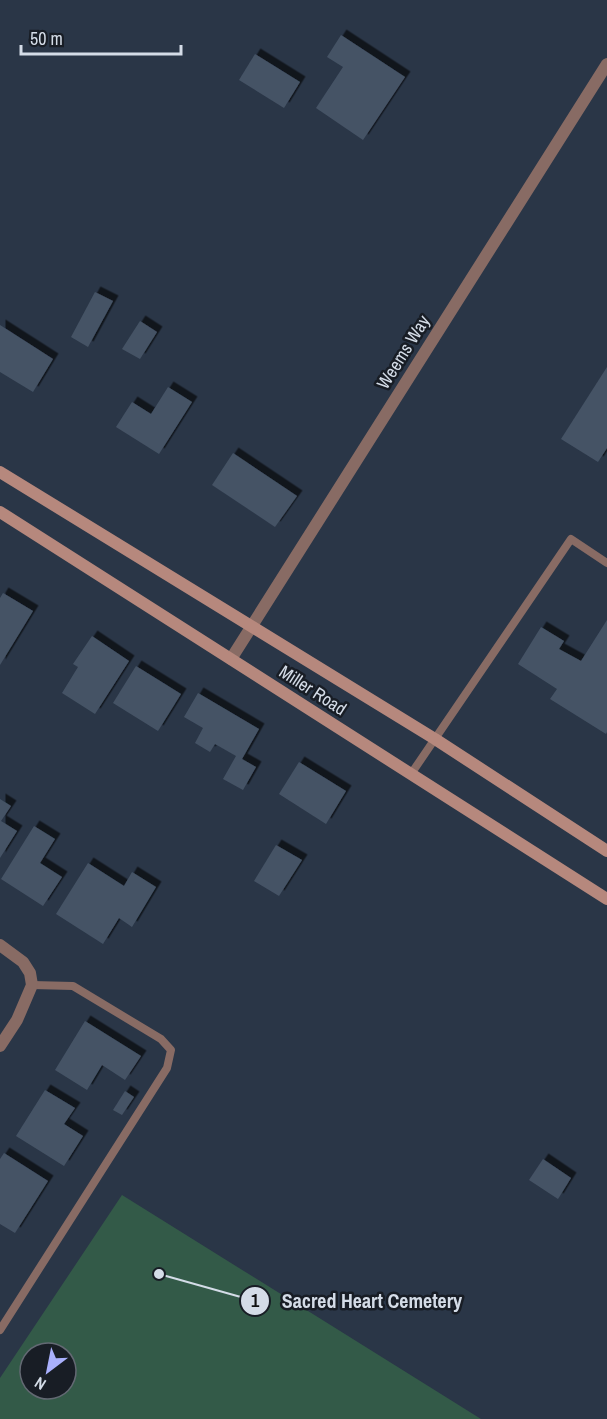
<svg xmlns="http://www.w3.org/2000/svg" width="607" height="1419" font-family="'Archivo Narrow',sans-serif">
  <style>
    .green { fill: #335a48; fill-rule: evenodd }
    .building { fill: #455365; filter: url(#shadow) }
    .lines { fill: none; stroke-linecap: round; stroke-linejoin: round }
    .lane { stroke: #886b64; stroke-width: 8 }
    .street { stroke: #886b64; stroke-width: 12 }
    .secondary { stroke: #b6887d; stroke-width: 12 }
    .labels { text-anchor: middle; dominant-baseline: central; stroke-width: 5; stroke-linejoin: round; paint-order: stroke }
    .street-label { font-size: 18px; fill: #d4dce7; stroke: #181d25 }
    .leader { fill: none; stroke: #d4dce7; stroke-width: 2 }
    .callout-dot { fill: #d4dce7; stroke: #181d25; stroke-width: 2 }
    .mark-label { font-size: 18px; text-anchor: middle; font-weight: bold; fill: #111 }
    .callout-label { font-size: 20px; text-anchor: middle; font-weight: bold; fill: #d4dce7; stroke: #181d25; stroke-width: 5; stroke-linejoin: round; paint-order: stroke }
  </style>
  <defs>
    <filter id="shadow"><feDropShadow dx="5.5" dy="-5.5" stdDeviation="0" flood-color="#0009"/></filter>
  </defs>
  <rect width="100%" height="100%" fill="#2a3647"/>
  <path class="green" d="M122,1195L481,1419H0V1378ZM30,1353H66V1389H30Z"/>
  <g class="building">
    <path d="M341,35L405,77L363,140L316,108L343,67L327,57Z"/>
    <path d="M255,54L300,82L284,108L239,80Z"/>
    <path d="M95,292L113,301L88,347L71,337Z"/>
    <path d="M140,321L157,332L140,359L122,349Z"/>
    <path d="M0,325L53,359L33,392L0,372Z"/>
    <path d="M607,367V448L598,462L561,439Z"/>
    <path d="M168,387L192,402L159,454L116,427L132,402L151,414Z"/>
    <path d="M233,453L297,496L275,527L212,485Z"/>
    <path d="M3,593L33,611L0,665V598Z"/>
    <path d="M607,620V732L606,734L550,699L557,689L518,664L541,627L564,641L559,649L581,661Z"/>
    <path d="M92,636L129,661L95,714L62,693L78,667L73,664Z"/>
    <path d="M136,666L181,694L158,731L113,703Z"/>
    <path d="M198,693L259,729L242,759L256,767L243,790L223,779L236,756L215,744L210,752L195,743L203,728L184,717Z"/>
    <path d="M299,762L346,791L326,824L279,794Z"/>
    <path d="M0,799L11,806L1,821L17,831L0,858Z"/>
    <path d="M34,826L55,839L40,863L62,877L43,906L1,879Z"/>
    <path d="M276,845L302,860L279,896L254,881Z"/>
    <path d="M88,863L124,886L132,872L156,887L132,927L119,918L103,944L56,914Z"/>
    <path d="M85,1021L141,1056L125,1080L102,1065L87,1090L55,1070Z"/>
    <path d="M45,1090L75,1108L64,1124L83,1136L64,1166L16,1136Z"/>
    <path d="M125,1091L134,1097L122,1115L113,1110Z"/>
    <path d="M4,1153L48,1181L15,1233L0,1224V1159Z"/>
    <path d="M543,1159L571,1178L558,1199L529,1180Z"/>
  </g>
  <g class="lines">
    <g class="lane">
      <path d="M411,774L571,539L607,563"/>
      <path d="M0,1330L167,1068L171,1050L161,1039L73,986L32,985"/>
    </g>
    <g class="street">
      <path d="M231,659L607,64"/>
      <path d="M0,945L23,962L30,973L32,985L17,1020L0,1046"/>
    </g>
    <g class="secondary">
      <path d="M0,472L435,739L607,851"/>
      <path d="M0,512L607,899"/>
    </g>
  </g>
  <g class="labels">
    <g class="street-label">
      <text transform="translate(403 352) rotate(-58)">Weems Way</text>
      <text transform="translate(313 690) rotate(33)">Miller Road</text>
    </g>
  </g>
  <path class="leader" d="M159 1274L255 1301"/>
  <g class="callout-dot">
    <circle cx="159" cy="1274" r="6"/>
    <circle cx="255" cy="1301" r="15"/>
  </g>
  <g class="mark-label">
    <text x="255" y="1307">1</text>
  </g>
  <g class="callout-label">
    <text x="372" y="1308">Sacred Heart Cemetery</text>
  </g>
  <g transform="translate(48 1371) rotate(212)"><circle r="28" fill="#181d25" stroke="#636973" stroke-width="1.5"/>
  <path d="M0-4.5L10 22L0 15L-10 22Z" fill="#a9b0fc"/>
  <text y="-9" font-size="16" font-weight="bold" text-anchor="middle" fill="#d4dce7">N</text>
  </g>
  <path d="M21 45v9h160v-9" fill="none" stroke="#d4dce7" stroke-width="3"/>
  <text x="30" y="45" font-size="18" fill="#d4dce7" stroke="#181d25" stroke-width="4.5" paint-order="stroke">50 m</text>
</svg>
